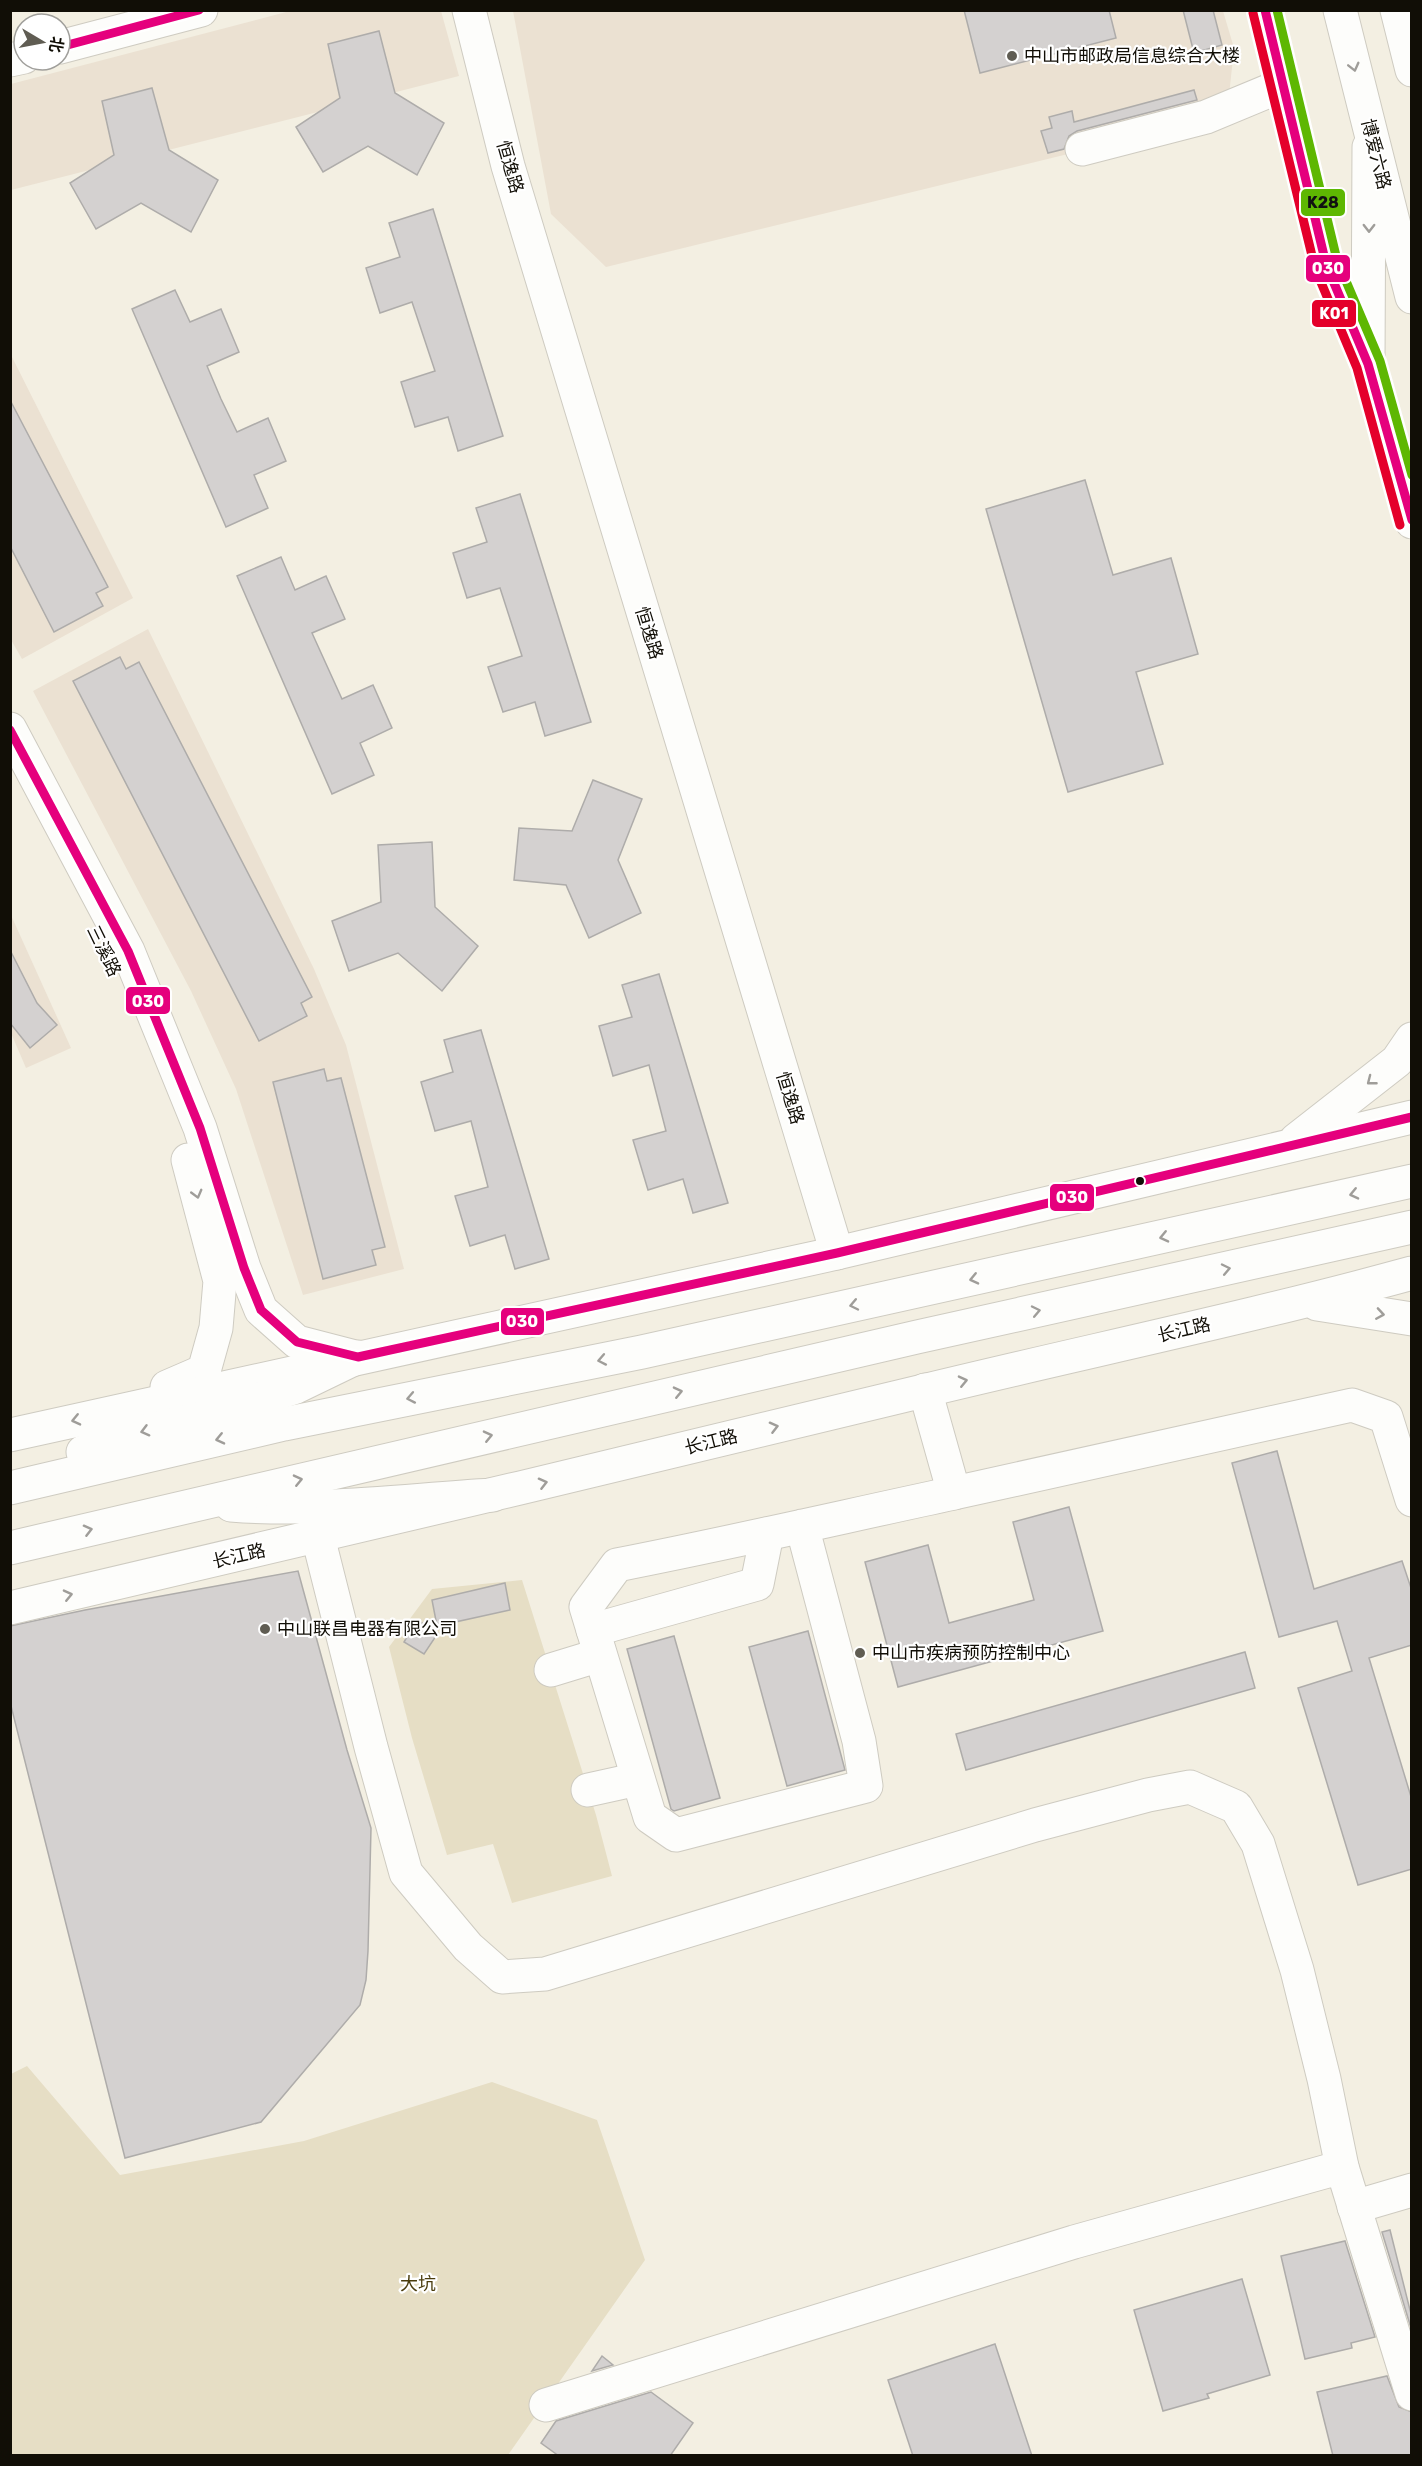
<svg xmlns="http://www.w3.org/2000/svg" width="1422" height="2466" font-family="Rubik,'Noto Sans SC',sans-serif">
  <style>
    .commercial { fill: #ebe1d2 }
    .green { fill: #e6dec5 }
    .building { fill: #d4d1d0; stroke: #aeacaa; stroke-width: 1.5 }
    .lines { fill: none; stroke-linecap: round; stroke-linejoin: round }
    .minor-casing { stroke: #cecbc1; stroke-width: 35 }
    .major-casing { stroke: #cecbc1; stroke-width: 35 }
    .highway-casing { stroke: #cecbc1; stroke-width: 35 }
    .minor { stroke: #fdfdfb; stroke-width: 33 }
    .major { stroke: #fdfdfb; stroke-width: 33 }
    .highway { stroke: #fdfdfb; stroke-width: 33 }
    .bus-1-casing { stroke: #fff; stroke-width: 14 }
    .bus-2-casing { stroke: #fff; stroke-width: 14 }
    .bus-3-casing { stroke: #fff; stroke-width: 14 }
    .bus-1 { stroke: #e5007d; stroke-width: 9 }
    .bus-2 { stroke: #e4002b; stroke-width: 9 }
    .bus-3 { stroke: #5eb702; stroke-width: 9 }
    .oneway { stroke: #9f9d99 }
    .poi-dot { fill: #605d53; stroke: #fff; stroke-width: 2 }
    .bus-dot { fill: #110e06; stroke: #fff; stroke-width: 2 }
    .labels { text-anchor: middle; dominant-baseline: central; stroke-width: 4.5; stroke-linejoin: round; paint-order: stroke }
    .poi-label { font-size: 18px; fill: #110e06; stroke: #fff; text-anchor: start }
    .street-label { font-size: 18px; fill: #110e06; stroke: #fff }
    .park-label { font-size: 18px; fill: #4a3c0d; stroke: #fff }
    .line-badge { stroke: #fff; stroke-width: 2 }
    .badge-label { font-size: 16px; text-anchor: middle; font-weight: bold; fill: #fff }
    .pale-badge-label { font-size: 16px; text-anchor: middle; font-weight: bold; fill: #111 }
  </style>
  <rect width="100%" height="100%" fill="#f3efe2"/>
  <g class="commercial">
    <path d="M290,11H441L459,76L11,190V84Z"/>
    <path d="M513,11H1223L1234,48L1227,115L606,267L551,214Z"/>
    <path d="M10,353L133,598L22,659L10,638Z"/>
    <path d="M148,629L314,969L346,1045L404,1269L303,1295L236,1089L191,991L33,691Z"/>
    <path d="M10,913L71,1048L26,1068L11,1033Z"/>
  </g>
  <g class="green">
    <path d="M522,1580L596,1815L612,1876L512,1903L493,1844L447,1855L412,1738L389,1647L432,1589Z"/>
    <path d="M27,2066L120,2175L304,2141L492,2082L597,2120L645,2260L508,2455L11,2456V2074Z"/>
  </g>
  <g class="building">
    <path d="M964,10H1109L1116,38L980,73Z"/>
    <path d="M1183,10H1213L1222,45L1194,53Z"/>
    <path d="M379,31L395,93L444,123L417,175L368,146L323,172L296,127L340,98L328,44Z"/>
    <path d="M152,88L169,150L218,180L191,232L141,203L96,229L70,183L114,155L102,101Z"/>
    <path d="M1194,90L1197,100L1077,131L1069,136L1064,149L1048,153L1041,131L1052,128L1049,117L1072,111L1074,122Z"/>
    <path d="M433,209L503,436L458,451L448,417L415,427L401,382L435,371L412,302L380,313L366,268L400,257L389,223Z"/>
    <path d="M175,290L190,322L221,309L239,352L207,366L221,399L237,432L268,418L286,461L254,475L268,508L226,527L132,309Z"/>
    <path d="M10,400L108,587L96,593L103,606L54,632L10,546Z"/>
    <path d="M1085,480L1113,575L1171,558L1198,654L1136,672L1163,764L1068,792L986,509Z"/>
    <path d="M520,494L591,722L545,736L535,702L503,712L488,667L522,656L500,588L467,598L453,553L487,542L476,508Z"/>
    <path d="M281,557L295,590L326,576L345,619L312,633L342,699L373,685L392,728L360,743L374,775L332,794L237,576Z"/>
    <path d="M120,657L126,669L139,662L312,997L301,1003L307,1016L259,1041L73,681Z"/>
    <path d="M593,780L642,799L618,860L641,913L589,938L566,885L514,880L519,828L572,831Z"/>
    <path d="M432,842L435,907L478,946L442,991L398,953L349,971L332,921L381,902L378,845Z"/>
    <path d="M10,950L37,1003L57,1025L30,1048L10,1023Z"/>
    <path d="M659,974L728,1203L693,1213L683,1179L648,1190L633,1140L666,1131L649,1065L613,1076L599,1026L632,1017L622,985Z"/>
    <path d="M481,1030L549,1259L515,1269L505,1235L470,1246L455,1196L488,1187L471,1121L435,1131L421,1082L453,1072L444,1040Z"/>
    <path d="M324,1069L327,1081L341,1078L385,1247L372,1250L376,1265L323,1279L273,1082Z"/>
    <path d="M1277,1451L1314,1589L1402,1561L1412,1591V1645L1369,1658L1412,1800V1869L1358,1885L1298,1688L1352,1671L1337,1621L1279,1637L1232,1463Z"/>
    <path d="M1069,1507L1103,1631L898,1687L865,1562L928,1545L949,1623L1034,1600L1013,1522Z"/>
    <path d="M298,1571L347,1750L371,1828L368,1951L366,1980L360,2005L261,2122L125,2158L10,1702V1626L85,1610Z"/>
    <path d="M505,1583L510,1610L437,1626L432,1600Z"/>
    <path d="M417,1620L438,1633L424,1654L404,1642Z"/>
    <path d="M808,1631L845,1770L787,1786L749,1647Z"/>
    <path d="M674,1636L720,1798L674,1811L671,1809L627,1649Z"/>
    <path d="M1245,1652L1255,1688L966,1770L956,1734Z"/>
    <path d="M1390,2230L1412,2318L1411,2328L1382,2232Z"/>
    <path d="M1345,2241L1375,2337L1351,2343L1352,2348L1305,2359L1281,2256Z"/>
    <path d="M1242,2279L1270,2375L1207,2394L1209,2398L1163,2411L1134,2310Z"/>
    <path d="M995,2344L1032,2456H913L888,2380Z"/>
    <path d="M602,2356L613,2365L592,2371Z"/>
    <path d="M1387,2376L1399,2407L1412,2412V2456H1333L1317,2392Z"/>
    <path d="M651,2392L693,2423L670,2456H559L541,2443L556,2421Z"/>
  </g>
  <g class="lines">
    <defs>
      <g id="minor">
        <path d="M469,10L508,166L837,1253"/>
        <path d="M1265,10L1326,264L1368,364"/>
        <path d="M60,47L201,10"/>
        <path d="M10,60L24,57"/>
        <path d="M1082,149L1206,117L1283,85"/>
        <path d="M925,1390L954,1493L1352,1405L1386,1417L1412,1500"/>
        <path d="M802,1526L859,1741L866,1786L676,1835L650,1817L586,1607L617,1565C730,1543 842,1517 954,1493"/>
        <path d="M318,1537L371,1747L406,1873L468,1947L502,1977L545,1974L1035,1825L1148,1795L1190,1787L1236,1807L1258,1844L1297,1970L1324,2079L1342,2167"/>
        <path d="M593,1630L757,1584L767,1534"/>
        <path d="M551,1670L600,1655"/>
        <path d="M588,1790L638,1779"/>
        <path d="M1354,2207L1412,2190"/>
        <path d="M546,2405L1074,2242L1342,2167L1412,2394"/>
      </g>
      <g id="major">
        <path d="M1369,147L1368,364L1412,522"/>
        <path d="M10,729L128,951L200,1128L244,1268L261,1310L297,1342L351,1356"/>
        <path d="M1296,1140L1397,1061L1412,1039"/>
        <path d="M1317,1304L1412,1319"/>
        <path d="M167,1387L204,1371L216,1328L220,1281L188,1160"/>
        <path d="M10,1435L837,1253L1412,1117"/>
        <path d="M10,1608C314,1538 616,1465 919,1392C1083,1352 1248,1318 1412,1273"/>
      </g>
      <g id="highway">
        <path d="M1340,10L1412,297"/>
        <path d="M1397,10L1412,70"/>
        <path d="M83,1452L140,1432L205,1417L296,1387L358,1357"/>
        <path d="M10,1488L284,1424L642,1352L1412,1181"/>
        <path d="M231,1505C319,1512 405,1500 493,1495"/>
        <path d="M10,1548L917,1337L1412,1227"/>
      </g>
    </defs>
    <use href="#minor" class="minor-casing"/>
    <use href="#major" class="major-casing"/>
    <use href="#highway" class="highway-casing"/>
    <use href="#minor" class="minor"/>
    <use href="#major" class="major"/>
    <use href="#highway" class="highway"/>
    <defs>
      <g id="bus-1">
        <path d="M1265,10L1326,264L1368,364L1412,520"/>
        <path d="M60,47L199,10"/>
        <path d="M10,730L128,951L200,1128L244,1268L261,1310L297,1342L358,1357L837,1253L1412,1117"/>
      </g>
      <path id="bus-2" d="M1253,13L1315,268L1357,368L1400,525"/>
      <path id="bus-3" d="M1277,10L1337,260L1380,361L1412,475"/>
    </defs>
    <use href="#bus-1" class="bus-1-casing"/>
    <use href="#bus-2" class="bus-2-casing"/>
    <use href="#bus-3" class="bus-3-casing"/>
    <use href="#bus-1" class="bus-1"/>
    <use href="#bus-2" class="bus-2"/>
    <use href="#bus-3" class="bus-3"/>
  </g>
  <defs><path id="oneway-chevron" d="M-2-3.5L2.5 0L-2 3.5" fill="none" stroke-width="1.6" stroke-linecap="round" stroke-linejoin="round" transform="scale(1.5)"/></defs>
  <g class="oneway">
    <use href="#oneway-chevron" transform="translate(1354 67) rotate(76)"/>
    <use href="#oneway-chevron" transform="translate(1369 228) rotate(90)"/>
    <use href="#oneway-chevron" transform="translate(1371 1081) rotate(142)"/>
    <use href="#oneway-chevron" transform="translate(197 1194) rotate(75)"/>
    <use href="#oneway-chevron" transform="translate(1354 1194) rotate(167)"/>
    <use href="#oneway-chevron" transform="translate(1164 1237) rotate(167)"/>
    <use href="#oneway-chevron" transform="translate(1226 1269) rotate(-12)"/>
    <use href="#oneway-chevron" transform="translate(974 1279) rotate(167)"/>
    <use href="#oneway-chevron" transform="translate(854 1305) rotate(168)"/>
    <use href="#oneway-chevron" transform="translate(1036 1311) rotate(-12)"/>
    <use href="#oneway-chevron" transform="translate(1380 1314) rotate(9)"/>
    <use href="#oneway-chevron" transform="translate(602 1360) rotate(169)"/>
    <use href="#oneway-chevron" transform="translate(963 1381) rotate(-13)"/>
    <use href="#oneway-chevron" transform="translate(678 1392) rotate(-13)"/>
    <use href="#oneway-chevron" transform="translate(411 1398) rotate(169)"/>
    <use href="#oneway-chevron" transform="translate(76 1420) rotate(167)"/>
    <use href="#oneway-chevron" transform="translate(774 1427) rotate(-14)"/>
    <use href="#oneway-chevron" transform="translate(145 1431) rotate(165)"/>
    <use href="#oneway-chevron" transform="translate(488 1436) rotate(-13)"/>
    <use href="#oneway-chevron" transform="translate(220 1439) rotate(167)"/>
    <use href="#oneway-chevron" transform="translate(298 1480) rotate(-13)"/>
    <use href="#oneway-chevron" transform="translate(543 1483) rotate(-14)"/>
    <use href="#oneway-chevron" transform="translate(88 1530) rotate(-14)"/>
    <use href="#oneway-chevron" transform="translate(68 1595) rotate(-13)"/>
  </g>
  <g class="poi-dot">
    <circle cx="1012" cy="56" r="6"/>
    <circle cx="265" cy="1629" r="6"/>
    <circle cx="860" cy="1653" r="6"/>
  </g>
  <circle class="bus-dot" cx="1140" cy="1181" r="5"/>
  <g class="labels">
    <g class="poi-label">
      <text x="1024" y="56">中山市邮政局信息综合大楼</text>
      <text x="277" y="1629">中山联昌电器有限公司</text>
      <text x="872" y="1653">中山市疾病预防控制中心</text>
    </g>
    <g class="street-label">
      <text transform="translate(1376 154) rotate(76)">博爱六路</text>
      <text transform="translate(510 167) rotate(74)">恒逸路</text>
      <text transform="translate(649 633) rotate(73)">恒逸路</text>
      <text transform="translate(104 951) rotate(64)">三溪路</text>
      <text transform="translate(790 1098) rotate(73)">恒逸路</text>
      <text transform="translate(1184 1330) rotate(-13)">长江路</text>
      <text transform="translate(711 1442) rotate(-14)">长江路</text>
      <text transform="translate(239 1556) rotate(-13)">长江路</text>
    </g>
    <g class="park-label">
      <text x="418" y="2284">大坑</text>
    </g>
  </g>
  <g class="line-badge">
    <rect x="1300" y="188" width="46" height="29" rx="6" fill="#5eb702"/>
    <rect x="1305" y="254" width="46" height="29" rx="6" fill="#e5007d"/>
    <rect x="1311" y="299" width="46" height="29" rx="6" fill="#e4002b"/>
    <rect x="125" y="986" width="46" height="29" rx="6" fill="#e5007d"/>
    <rect x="1049" y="1183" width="46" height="29" rx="6" fill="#e5007d"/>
    <rect x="500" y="1307" width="45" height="29" rx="6" fill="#e5007d"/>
  </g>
  <g class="badge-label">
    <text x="1328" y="274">030</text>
    <text x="1334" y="319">K01</text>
    <text x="148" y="1007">030</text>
    <text x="1072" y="1203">030</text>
    <text x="522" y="1327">030</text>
  </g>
  <g class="pale-badge-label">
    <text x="1323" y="208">K28</text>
  </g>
  <rect width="1422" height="2466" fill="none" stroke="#110e06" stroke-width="24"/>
  <g transform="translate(42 42) rotate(100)"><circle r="28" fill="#ffffff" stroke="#a09f9b" stroke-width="1.5"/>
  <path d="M0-4.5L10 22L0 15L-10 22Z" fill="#605d53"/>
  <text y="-9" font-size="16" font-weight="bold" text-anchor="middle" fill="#110e06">北</text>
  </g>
</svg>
